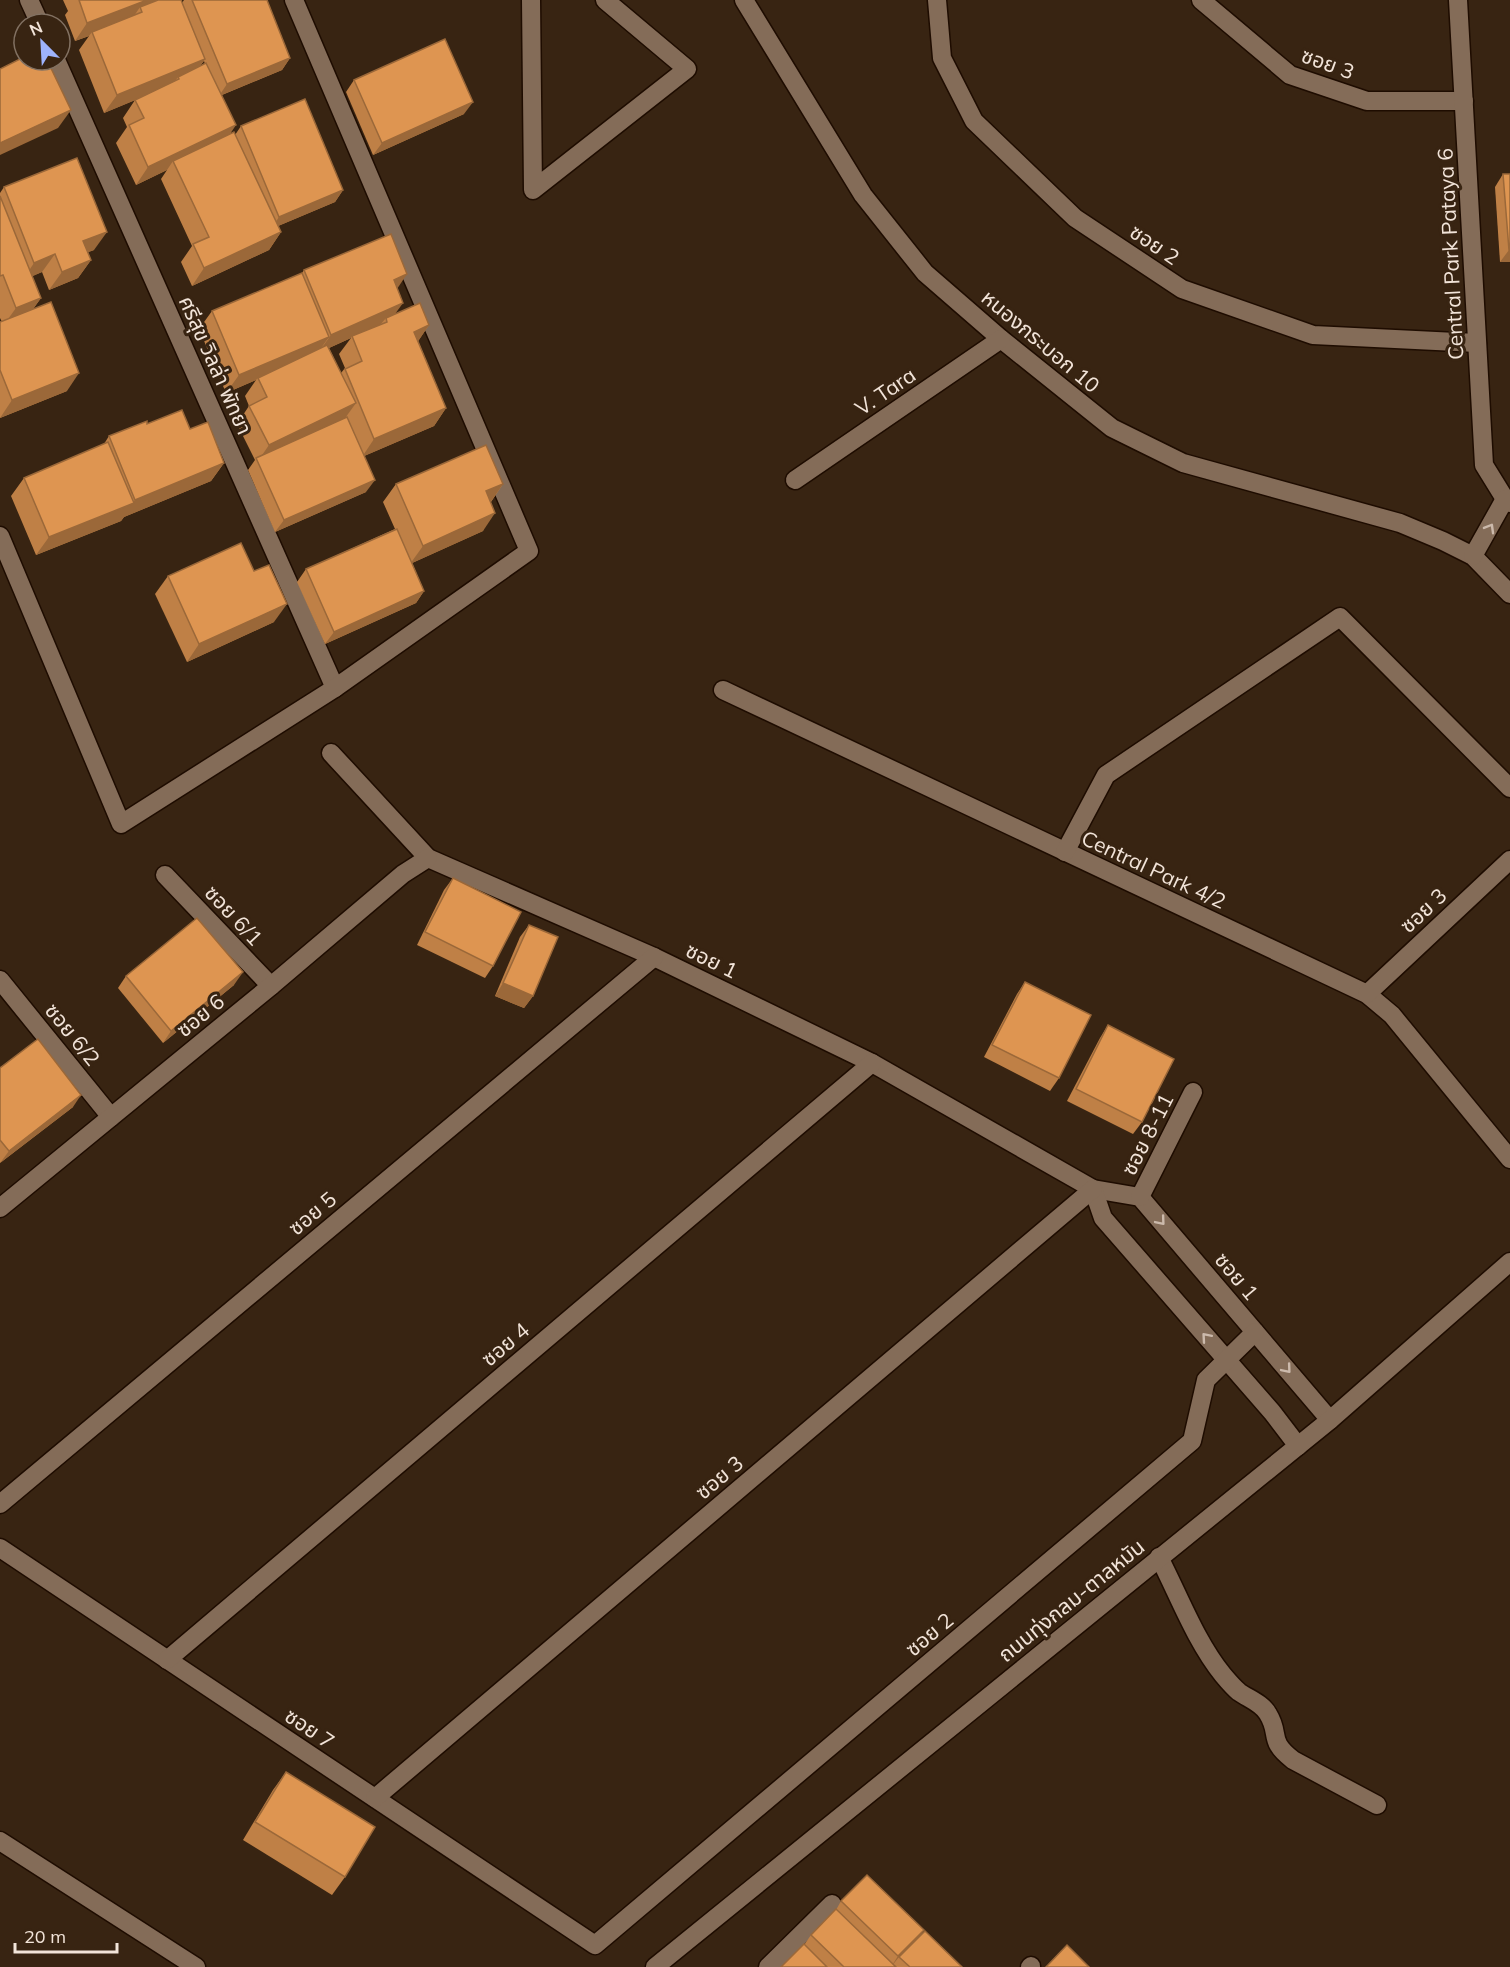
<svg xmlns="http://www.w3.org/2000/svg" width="1510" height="1967" font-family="Mulish,'Noto Sans Thai',sans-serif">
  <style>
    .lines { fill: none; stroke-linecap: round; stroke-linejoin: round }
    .street-casing { stroke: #1e0c00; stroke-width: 21 }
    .secondary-casing { stroke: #1e0c00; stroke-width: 21 }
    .street { stroke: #846c58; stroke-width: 18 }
    .secondary { stroke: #846c58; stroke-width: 18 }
    .wall { fill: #bf8046; fill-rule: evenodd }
    .shaded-wall { fill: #9b6839 }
    .building { fill: #de9551; stroke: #9b6839; stroke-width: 1.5 }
    .oneway { stroke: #ccbaac }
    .labels { text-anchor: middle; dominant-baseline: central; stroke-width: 6; stroke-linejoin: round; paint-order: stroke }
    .street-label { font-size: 21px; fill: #f2e4d9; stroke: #382412 }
  </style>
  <rect width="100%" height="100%" fill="#382412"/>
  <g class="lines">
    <defs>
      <g id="street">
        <path d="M29,0L40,24"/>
        <path d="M531,0L533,190L687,69L605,0"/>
        <path d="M744,0L863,195L925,273L1001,339L1112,428L1183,463L1400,523L1443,541L1473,556L1510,594"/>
        <path d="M937,0L942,58L974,121L1075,218L1182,289L1313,335L1477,343"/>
        <path d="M1201,0L1290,75L1367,101H1464"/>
        <path d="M1458,0L1484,465L1505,499L1510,503"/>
        <path d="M56,60L335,688"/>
        <path d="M795,480L1001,339"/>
        <path d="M0,536L121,824L335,688L529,551L294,0"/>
        <path d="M1473,556L1505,499"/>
        <path d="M723,690L1367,994L1392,1015L1510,1159"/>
        <path d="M331,753L428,858L654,957L872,1063L1093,1189L1140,1197L1330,1420"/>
        <path d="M1065,852L1106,775L1340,617L1510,788"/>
        <path d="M165,875L271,986"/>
        <path d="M0,980L111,1117"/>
        <path d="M1367,994L1510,860"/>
        <path d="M1093,1189L1103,1218L1272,1412L1298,1446"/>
        <path d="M1140,1197L1193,1092"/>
        <path d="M0,1208L271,986L403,874L428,858"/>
        <path d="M0,1504L654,957"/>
        <path d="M0,1548L595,1945L1192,1441L1206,1380L1255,1332"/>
        <path d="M1159,1557C1179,1596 1196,1642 1223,1675C1228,1681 1233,1687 1239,1692C1249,1699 1262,1703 1268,1714C1281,1735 1267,1740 1293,1760L1377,1805"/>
        <path d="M167,1660L872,1063"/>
        <path d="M375,1798L1093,1189"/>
        <path d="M0,1841L196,1967"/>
        <path d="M768,1967L832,1904"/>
        <path d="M1030,1967L1031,1966"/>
      </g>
      <path id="secondary" d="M655,1967L1330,1420L1510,1262"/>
    </defs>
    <use href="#street" class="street-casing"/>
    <use href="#secondary" class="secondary-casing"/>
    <use href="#street" class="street"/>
    <use href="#secondary" class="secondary"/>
  </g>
  <g class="wall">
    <path d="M63,0H181L182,3L184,0H267L290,58L282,70L222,95L231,133L235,135L241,126L343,190L335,202L278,226L281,232L269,250L192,286L181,262L192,246L161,179L167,170L136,185L116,143L127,127L123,118L135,100L104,113L79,50L89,36L75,41L65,15L68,11ZM204,61L205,64L199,67Z"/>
    <path d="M354,80L464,114L373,155L346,92Z"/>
    <path d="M1503,174H1510V262H1500L1495,187Z"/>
    <path d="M4,187L94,250L88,252L91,260L78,278L49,290L42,272L32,276L41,298L33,309L67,391L0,418V322H2L0,318V193Z"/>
    <path d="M304,270L397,288L395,314L429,325L418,341L446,408L434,426L364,456L366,492L275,532L248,470L255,460L237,424L249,406L245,396L256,380L226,393L199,329L212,311L302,273ZM351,338L339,354L345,368L341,373L329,348Z"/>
    <path d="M147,424L190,429L224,463L211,481L124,517L121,521L36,555L11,496L24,478L104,444L109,436Z"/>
    <path d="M396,484H503L491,502L483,531L412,563L424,591L416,603L325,644L297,582L306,569L395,529L383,502Z"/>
    <path d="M168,576L274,622L187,662L155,594Z"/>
    <path d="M453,878L493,966L485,978L417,945L444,890Z"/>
    <path d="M529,925L533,996L524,1008L495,996L520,937Z"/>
    <path d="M126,976L234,985L163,1043L118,988Z"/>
    <path d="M1025,982L1059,1078L1050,1091L984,1057L1017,994Z"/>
    <path d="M1108,1025L1142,1122L1133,1134L1067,1101L1100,1038Z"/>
    <path d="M0,1068L73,1107L0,1163Z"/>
    <path d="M286,1772L345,1877L332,1895L243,1840L273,1790Z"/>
    <path d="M841,1901L924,1930L919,1937L962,1967H781L804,1945L811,1935L836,1910Z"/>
  </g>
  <g class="shaded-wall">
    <path d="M147,0H166L142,12L140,7L132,19L92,32L89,36L75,41L87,23Z"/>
    <path d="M290,58L282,70L219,96L227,84Z"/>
    <path d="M205,59L192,77H178L172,85L104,113L117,95Z"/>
    <path d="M473,102L464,114L373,155L382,143Z"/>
    <path d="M71,110L58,128L0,155V143Z"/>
    <path d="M236,125L224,143L173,161L167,170L136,185L148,167Z"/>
    <path d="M343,190L335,202L271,229L279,217Z"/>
    <path d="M107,232L94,250L71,259L83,241Z"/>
    <path d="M281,232L269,250L192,286L204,268Z"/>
    <path d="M1509,250H1510V262H1500Z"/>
    <path d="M55,254L42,272L22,281L34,263Z"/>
    <path d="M91,260L78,278L49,290L62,272Z"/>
    <path d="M407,274L395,292L394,280Z"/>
    <path d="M41,298L28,316L3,326L16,308Z"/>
    <path d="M403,303L390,321L386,318L380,325L352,336L351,338L318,353L331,335Z"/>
    <path d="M429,325L417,343L414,332Z"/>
    <path d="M329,337L316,355L258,378L256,380L226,393L239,375Z"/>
    <path d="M79,373L67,391L0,418L12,400Z"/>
    <path d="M356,403L343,421L258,461L269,445Z"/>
    <path d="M446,408L434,426L362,457L374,439Z"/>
    <path d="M224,463L211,481L124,517L121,521L36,555L49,537L132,504L135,500Z"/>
    <path d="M375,480L366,492L275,532L284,520Z"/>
    <path d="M503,484L490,503L486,491Z"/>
    <path d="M495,513L483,531L410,564L423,546Z"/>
    <path d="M424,591L416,603L325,644L334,632Z"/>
    <path d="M287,604L274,622L187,662L199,644Z"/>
    <path d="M243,972L234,985L163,1043L171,1031Z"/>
    <path d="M503,983L533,996L524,1008L495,996Z"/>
    <path d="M81,1095L73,1107L0,1163L9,1151Z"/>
    <path d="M924,1930L915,1942L899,1957L891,1967L898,1956Z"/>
  </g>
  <g class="building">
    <path d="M79,0H147L87,23Z"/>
    <path d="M158,0H181L205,59L117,95L92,32L142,12L140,7Z"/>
    <path d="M192,0H267L290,58L227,84Z"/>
    <path d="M445,39L473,102L382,143L354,80Z"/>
    <path d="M24,57V60H47L71,110L0,143V69Z"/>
    <path d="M206,63L236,125L148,167L129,125L144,118L135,100L179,79L178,77Z"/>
    <path d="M305,99L343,190L279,217L241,126Z"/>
    <path d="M234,132L281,232L204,268L193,244L209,237L173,161Z"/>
    <path d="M77,158L107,232L83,241L91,260L62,272L55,254L34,263L4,187Z"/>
    <path d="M1503,174H1510V250H1509Z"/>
    <path d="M0,196L41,298L16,308L3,275L0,276Z"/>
    <path d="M391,234L407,274L394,280L403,303L331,335L304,270Z"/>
    <path d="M302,273L329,337L239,375L212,311Z"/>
    <path d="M51,302L79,373L12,400L0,370V322Z"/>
    <path d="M420,303L429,325L414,332L446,408L374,439L345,369L362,361L352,336L387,322L386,318Z"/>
    <path d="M327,345L356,403L269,445L249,406L267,397L258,378Z"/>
    <path d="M182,410L190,429L208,422L224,463L135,500L109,436L147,421V424Z"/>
    <path d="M347,417L375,480L284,520L256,458Z"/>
    <path d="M108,442L134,503L49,537L24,478Z"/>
    <path d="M486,445L503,484L486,491L495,513L423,546L396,484Z"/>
    <path d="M397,529L424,591L334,632L306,569Z"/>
    <path d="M241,543L254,571L269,565L287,604L199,644L168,576Z"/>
    <path d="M453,878L521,912L493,966L425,932Z"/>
    <path d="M197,918L243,972L171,1031L126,976Z"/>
    <path d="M529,925L558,937L533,996L503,983Z"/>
    <path d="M1025,982L1091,1015L1059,1078L992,1045Z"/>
    <path d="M1108,1025L1174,1059L1142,1122L1076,1089Z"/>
    <path d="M38,1039L81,1095L9,1151L0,1140V1068Z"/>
    <path d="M286,1772L375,1827L345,1877L255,1822Z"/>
    <path d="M867,1875L924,1930L898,1956L841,1901Z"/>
    <path d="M836,1909L896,1967H844L811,1935Z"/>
    <path d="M925,1931L962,1967H910L899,1957Z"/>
    <path d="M804,1944L827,1967H781Z"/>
    <path d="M1067,1945L1089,1967H1046Z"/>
  </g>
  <defs><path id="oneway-chevron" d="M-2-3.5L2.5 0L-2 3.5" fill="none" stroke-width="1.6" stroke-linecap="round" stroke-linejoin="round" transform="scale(1.5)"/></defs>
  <g class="oneway">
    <use href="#oneway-chevron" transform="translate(1490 528) rotate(-60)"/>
    <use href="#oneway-chevron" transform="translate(1161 1221) rotate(50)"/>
    <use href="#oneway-chevron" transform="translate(1206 1337) rotate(-131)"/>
    <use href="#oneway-chevron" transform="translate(1287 1369) rotate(50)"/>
  </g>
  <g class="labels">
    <g class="street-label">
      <text transform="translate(1328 63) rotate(20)">ซอย 3</text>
      <text transform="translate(1155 244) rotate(34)">ซอย 2</text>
      <text transform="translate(1450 254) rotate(-93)">Central Park Pataya 6</text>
      <text transform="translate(1041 341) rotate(40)">หนองกระบอก 10</text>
      <text transform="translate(216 365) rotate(66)">ศรีสุข วิลล่า พัทยา</text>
      <text transform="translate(885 391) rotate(-34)">V. Tara</text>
      <text transform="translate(1154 869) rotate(25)">Central Park 4/2</text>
      <text transform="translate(1423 910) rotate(-43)">ซอย 3</text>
      <text transform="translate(234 915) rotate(47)">ซอย 6/1</text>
      <text transform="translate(712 960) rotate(26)">ซอย 1</text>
      <text transform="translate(200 1015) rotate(-39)">ซอย 6</text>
      <text transform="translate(73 1034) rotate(51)">ซอย 6/2</text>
      <text transform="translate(1147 1134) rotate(-63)">ซอย 8-11</text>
      <text transform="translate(312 1213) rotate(-40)">ซอย 5</text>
      <text transform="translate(1237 1276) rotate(50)">ซอย 1</text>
      <text transform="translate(505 1344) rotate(-40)">ซอย 4</text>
      <text transform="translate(719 1477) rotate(-40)">ซอย 3</text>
      <text transform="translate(1071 1600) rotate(-39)">ถนนทุ่งกลม-ตาลหมัน</text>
      <text transform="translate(929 1634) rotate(-40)">ซอย 2</text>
      <text transform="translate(310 1728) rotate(34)">ซอย 7</text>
    </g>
  </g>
  <g transform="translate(42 42) rotate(336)"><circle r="28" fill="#382412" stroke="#827162" stroke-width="1.5"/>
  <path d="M0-4.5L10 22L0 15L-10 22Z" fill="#9eb3fd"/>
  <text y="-9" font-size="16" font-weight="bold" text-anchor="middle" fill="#f2e4d9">N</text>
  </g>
  <path d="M15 1943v9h102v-9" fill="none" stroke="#f2e4d9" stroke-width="3"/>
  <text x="24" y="1943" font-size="18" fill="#f2e4d9" stroke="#382412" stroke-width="4.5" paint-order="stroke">20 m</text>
</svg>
